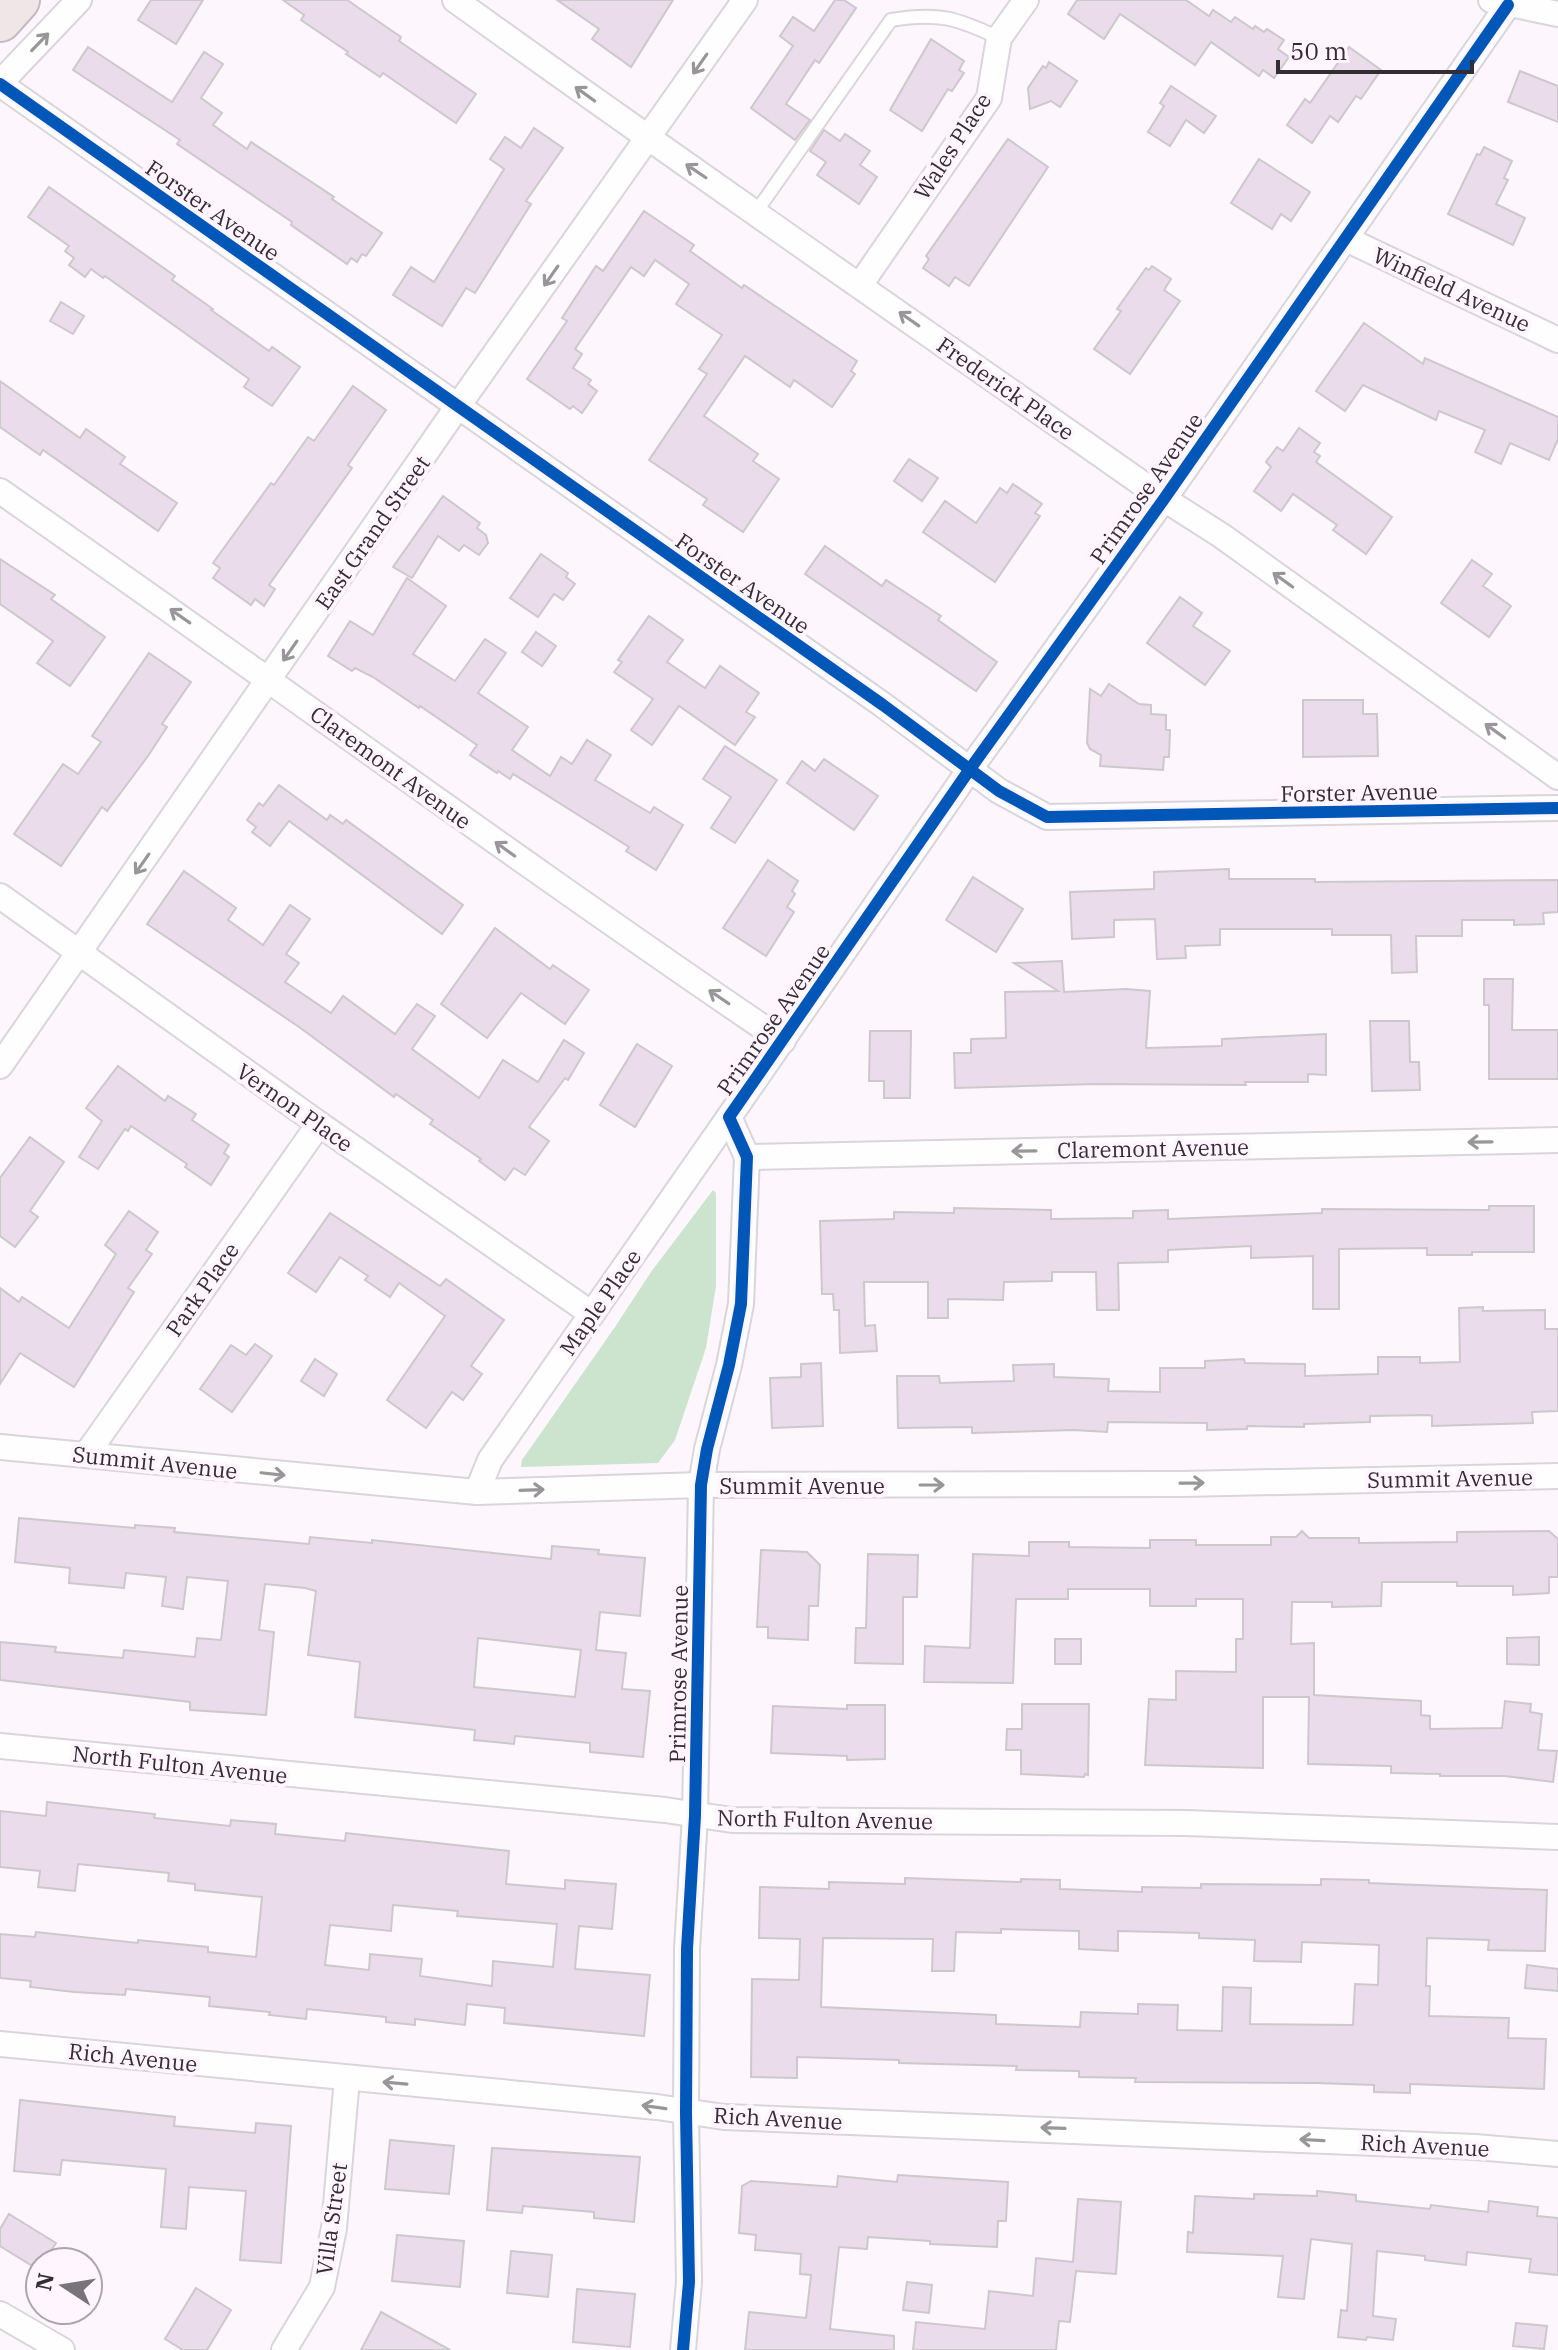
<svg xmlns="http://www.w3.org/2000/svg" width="1558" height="2350" font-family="'IBM Plex Serif',serif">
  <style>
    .green { fill: #cce3cd }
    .building { fill: #ebdceb; stroke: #ccc8cc; stroke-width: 2; fill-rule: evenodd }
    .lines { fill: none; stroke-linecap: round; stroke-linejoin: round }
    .lane-casing { stroke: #dad5da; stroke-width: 16 }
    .street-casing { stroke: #dad5da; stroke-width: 28 }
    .highway-casing { stroke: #c8babf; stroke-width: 46 }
    .lane { stroke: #fffeff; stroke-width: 12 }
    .street { stroke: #fffeff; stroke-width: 24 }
    .highway { stroke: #f0e6e8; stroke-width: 42 }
    .cycleway-casing { stroke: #fff5ff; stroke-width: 17 }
    .cycleway { stroke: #0057b8; stroke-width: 12 }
    .oneway { stroke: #989698 }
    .labels { text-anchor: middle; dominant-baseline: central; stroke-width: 8; stroke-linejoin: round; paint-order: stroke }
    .street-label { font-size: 22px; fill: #322e32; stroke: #fff5ff }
  </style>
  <rect width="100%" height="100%" fill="#fdf7fd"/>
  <path class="green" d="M713,1190L716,1193V1286L706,1348L675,1440L658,1463L521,1467L522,1460L615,1327L651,1272Z"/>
  <g class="building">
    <path d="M151,0H203L176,44L138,20Z"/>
    <path d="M283,0H347L401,37L399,41L476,94L456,123L383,73L380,77L346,54L348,52L301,20L304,15Z"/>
    <path d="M557,0H673L631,67L592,39L599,29Z"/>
    <path d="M835,0H844L856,8L819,63L815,60L786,104L810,120L795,140L751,108L793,46L780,36L793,17L814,31Z"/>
    <path d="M1077,0H1186L1209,16L1213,10L1231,22L1235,17L1253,29L1255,26L1264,32L1267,29L1284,40L1278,49L1289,57L1274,78L1263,70L1259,76L1211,42L1195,65L1120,14L1104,39L1068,14Z"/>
    <path d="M931,39L964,61L959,70L964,73L952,91L948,89L922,131L890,110Z"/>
    <path d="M88,47L172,102L204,52L223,64L201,98L222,113L213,125L247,149L251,142L334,197L332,199L382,233L366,256L362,254L357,262L351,258L347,264L291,225L292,222L177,144L180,140L73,70Z"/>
    <path d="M1349,47L1381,70L1361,99L1356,96L1338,122L1330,116L1312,143L1287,125L1305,99L1310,103Z"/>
    <path d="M1049,62L1077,81L1060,107L1051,101L1030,109L1028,88L1043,66L1046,68Z"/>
    <path d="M1520,71L1558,86V122L1508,102Z"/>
    <path d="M1171,86L1216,116L1204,133L1186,120L1170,146L1148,132L1164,106L1160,103Z"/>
    <path d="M534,128L563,148L526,201L531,204L475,293L466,288L442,326L393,295L411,267L434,282L504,169L490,159L505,137L521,148Z"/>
    <path d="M824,130L840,141L845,134L870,151L860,165L877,177L859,204L817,175L826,162L810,151Z"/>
    <path d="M1008,139L1048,167L969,286L955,277L949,286L923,268L929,259L926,256Z"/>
    <path d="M1484,147L1512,161L1504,178L1508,180L1496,204L1525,218L1513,245L1448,214L1477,154L1480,155Z"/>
    <path d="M1259,159L1310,192L1291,221L1281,214L1272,229L1231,203Z"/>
    <path d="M49,187L175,276L172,280L213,309L211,310L269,351L272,347L300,367L272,406L244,387L249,379L105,276L103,278L91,269L85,277L69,265L74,258L65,251L69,246L28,217Z"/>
    <path d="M644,211L694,245L690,251L742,288L744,285L857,361L851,371L855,374L832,407L794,380L790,387L745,356L704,416L758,454L753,461L779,479L743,532L703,505L707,499L649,460L707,374L699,369L722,335L676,304L689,284L655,260L644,276L631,267L575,349L582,354L573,368L591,380L588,384L597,391L582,413L573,406L570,409L527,379L567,321L562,318L596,266L603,271Z"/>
    <path d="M1152,266L1171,279L1164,290L1180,301L1130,374L1094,349L1121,311L1117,309L1146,268L1149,270Z"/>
    <path d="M61,302L84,316L73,334L50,321Z"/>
    <path d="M1364,323L1423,364L1425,358L1558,417V439L1549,460L1510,443L1501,464L1475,452L1485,430L1439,411L1436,420L1363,385L1345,411L1316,391Z"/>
    <path d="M0,381L80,438L86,429L125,457L120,464L177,503L158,531L43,450L40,455L0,427Z"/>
    <path d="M353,386L386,410L348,465L352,468L269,585L275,589L264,606L255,599L251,605L213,578L220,568L213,563L271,483L274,485L308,437L314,441Z"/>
    <path d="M1299,428L1320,443L1314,452L1320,456L1316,462L1392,517L1366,554L1333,530L1337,525L1293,494L1281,511L1254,491L1271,467L1266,462L1277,447L1283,451Z"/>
    <path d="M909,459L938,478L922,501L894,481Z"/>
    <path d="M1013,484L1042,504L1035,513L1040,516L995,582L923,532L945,501L976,523L1000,488L1007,493Z"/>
    <path d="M443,496L480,523L477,528L486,535L488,543L479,555L464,545L459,551L438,536L412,578L393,567Z"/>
    <path d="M825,546L882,586L886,580L941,616L938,620L997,662L976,691L805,574Z"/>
    <path d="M541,554L568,573L566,577L575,584L563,600L554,594L538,617L510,598Z"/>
    <path d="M0,559L55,595L51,599L105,637L70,686L37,663L53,641L0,604Z"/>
    <path d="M1472,560L1492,574L1483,586L1511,606L1489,637L1441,603Z"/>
    <path d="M407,578L446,606L413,654L455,681L485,639L506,653L478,693L528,727L512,750L550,776L561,757L572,764L587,740L611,755L595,780L650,813L654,807L683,825L656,870L626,851L629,847L513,774L510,779L498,771L497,773L470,755L477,745L420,706L419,708L373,677L355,668L352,671L328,656L350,621L373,635Z"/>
    <path d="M1180,597L1202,613L1193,626L1230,651L1205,685L1147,643Z"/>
    <path d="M649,616L683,640L667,662L705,688L720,666L759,693L746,712L755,717L735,745L679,706L652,745L631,730L653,699L614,672L622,662L618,660Z"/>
    <path d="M536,632L556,646L542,666L522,652Z"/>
    <path d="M149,653L191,682L162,724L167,727L148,756L107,811L102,807L61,866L14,834L63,764L78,774L101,742L92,736Z"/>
    <path d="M1109,684L1139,704L1151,705V714L1166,715V730H1170L1169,757H1164L1163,770L1100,766L1101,755L1090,749L1087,743L1090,689L1101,696Z"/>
    <path d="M1303,700H1363V714H1377L1378,756L1303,757Z"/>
    <path d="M725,746L777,780L735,843L711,828L731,797L703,779Z"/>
    <path d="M824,759L878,796L854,830L787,783L802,761L815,771Z"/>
    <path d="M279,785L327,820L330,815L343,824L346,820L463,905L442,934L289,821L270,846L252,832L256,827L247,820L259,803L263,806Z"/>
    <path d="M768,860L798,881L792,891L795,894L787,907L794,912L766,956L723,928Z"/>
    <path d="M1229,869V879H1315V882L1558,880V912L1543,913L1544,924L1514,925V920H1462V936H1416L1417,972L1392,973L1391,935H1332V929H1220V945L1185,946L1186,958L1157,959L1155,919L1114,920V937L1072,939L1070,892L1154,889V872Z"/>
    <path d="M184,871L236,908L228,920L263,945L290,905L310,919L286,954L299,963L285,982L331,1013L343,996L395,1034L417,1004L435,1016L412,1049L479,1098L503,1060L538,1082L564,1040L584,1053L568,1080L565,1078L529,1127L549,1141L525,1175L514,1168L505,1180L479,1161L481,1159L430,1124L433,1120L396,1094L394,1097L299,1027L147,924Z"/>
    <path d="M973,877L1023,909L996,952L946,920Z"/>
    <path d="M495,928L550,969L553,965L589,990L565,1024L521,993L487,1038L441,1004Z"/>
    <path d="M1062,961L1064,992L1126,989L1150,991L1146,1048L1222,1046V1039L1326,1034V1075L1308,1074V1082H1245L1246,1085L1096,1084L955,1088L954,1053H971V1039L1006,1038L1005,992L1058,991L1014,963Z"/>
    <path d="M1484,979H1513L1512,1030H1558V1079H1489V1005H1484Z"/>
    <path d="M1370,1021H1409L1410,1062H1419L1420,1090L1372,1091Z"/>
    <path d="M870,1031H911L910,1098H884V1081H869Z"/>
    <path d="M637,1044L672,1066L635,1127L600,1105Z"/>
    <path d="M118,1066L165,1101L168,1096L196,1114L192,1120L229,1145L224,1153L229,1157L211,1185L185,1167L187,1164L131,1126L128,1131L125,1129L98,1169L79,1157L102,1121L86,1108Z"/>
    <path d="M30,1137L64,1162L30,1211L38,1217L15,1247L0,1236V1178Z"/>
    <path d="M1489,1206H1534V1252H1472V1255H1427V1248L1339,1249V1309H1313V1256L1251,1258V1246L1168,1250V1262L1118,1263L1119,1310H1097L1096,1272H1052V1281L1004,1282L1003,1300L948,1299V1318H928V1282H864L865,1326L875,1325L877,1351L840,1353L839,1310H834L833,1294H822L820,1221L894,1219V1212L954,1213V1208L1051,1210V1219L1133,1218V1211L1168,1210V1219L1322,1213V1209L1489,1210Z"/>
    <path d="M129,1211L158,1232L146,1250L152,1254L128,1288L134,1292L74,1387L20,1353L0,1384V1288L19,1302L22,1297L69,1328L116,1254L105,1245Z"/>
    <path d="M330,1213L440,1286L446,1279L504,1320L471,1366L482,1374L463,1400L452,1392L426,1428L387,1400L445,1316L399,1283L390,1297L365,1280L368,1276L340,1257L316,1292L288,1273Z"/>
    <path d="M1483,1307V1311L1545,1310V1329H1558V1411L1532,1412L1533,1423L1432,1426V1416L1429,1415L1370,1416V1422L1304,1424V1427L1247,1426V1429L1207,1430V1423L1108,1422L1107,1432L1073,1430L972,1433V1427L898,1428L897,1376H939L940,1383L1014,1381L1013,1365L1054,1364V1377L1109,1379L1108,1391L1160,1392V1368H1205V1361L1244,1359L1245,1363L1305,1364V1376L1378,1374V1357H1420V1363L1460,1362L1459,1308Z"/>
    <path d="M255,1344L272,1356L232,1412L200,1389L231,1345L246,1355Z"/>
    <path d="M315,1359L337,1374L324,1396L301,1381Z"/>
    <path d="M821,1363L823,1426L772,1428L770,1378L801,1377V1364Z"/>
    <path d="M19,1518L135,1528V1525L175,1528L174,1532L309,1544L310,1537L372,1543V1540L551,1559L552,1546L599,1550L598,1554L645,1558L640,1616L600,1612L596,1650L626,1653L622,1689L650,1691L643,1757L590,1752V1743L515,1736L514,1744L474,1740L475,1730L355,1717L360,1662L308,1655L316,1591L305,1588L265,1584L259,1630L274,1632L266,1715L190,1710V1702L0,1680V1642L56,1647L55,1652L123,1658L124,1650L195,1657L197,1638L221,1640L228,1581L187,1577L183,1609L162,1606L166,1577L126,1573L124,1588L69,1583L70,1568L15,1562ZM478,1638L581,1650L575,1697L474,1687Z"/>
    <path d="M1302,1531L1309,1538H1359V1543L1457,1542V1532L1549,1531L1558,1539V1577H1549V1593L1513,1595V1586H1457V1582H1382L1381,1606L1332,1607V1602H1292L1291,1644L1314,1643V1695L1421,1701V1715L1430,1716V1729L1502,1728L1505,1701L1531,1704L1530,1712L1542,1714L1538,1750L1557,1751L1553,1782L1505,1776H1440V1774L1391,1773V1766L1308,1764L1309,1697H1263V1768L1145,1765L1149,1699L1176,1700V1671L1236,1672V1639H1243V1599H1196V1606H1150V1589H1068V1599H1016L1013,1683L924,1682L925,1646L970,1648L973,1554L1029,1556V1542H1069V1547L1150,1548V1540H1196V1545H1271V1537H1296Z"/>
    <path d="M761,1550L807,1552L820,1565L818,1606H809L808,1640L768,1638V1627H757Z"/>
    <path d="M868,1554L918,1555L917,1597H903V1664L855,1663L856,1628H866Z"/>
    <path d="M1539,1637V1665L1507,1664V1638Z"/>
    <rect x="1055" y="1639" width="26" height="25"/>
    <path d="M1022,1704H1089L1088,1775L1085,1774L1084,1777L1021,1774V1750H1006L1007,1729H1022Z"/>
    <path d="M847,1705H885V1759L847,1760V1756L771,1753L773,1706L847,1709Z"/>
    <path d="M47,1802L155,1814L154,1818L230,1826L231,1820L276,1824L275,1834L345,1841L346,1833L509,1851L506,1884L565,1889V1880L616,1884L612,1929L579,1926L575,1969L650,1975L644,2036L504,2023L505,2008L467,2004L465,2025L415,2019V2025L386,2022V2017L307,2009L306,2019L269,2015L270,2012L209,2006L210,1997L126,1989L125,1995L74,1992L30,1987L31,1981L0,1978V1934L35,1937L36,1932L138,1943V1940L208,1947V1952L256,1957L262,1897L195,1890V1884L168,1881L169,1873L78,1864L75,1891L38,1887L40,1871L0,1867V1811L46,1816ZM393,1905L458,1911L457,1916L557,1924L553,1967L493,1961L492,1986L420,1976L422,1959L370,1954L369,1970L325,1965L330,1925L391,1931Z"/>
    <path d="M905,1878L1021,1882V1879L1060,1880V1889L1142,1892V1887L1201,1888V1884L1321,1885V1879L1369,1880V1883L1547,1890L1545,1951L1488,1950L1489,1940L1427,1938L1426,1986H1430L1429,2016L1509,2018L1508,2038L1546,2039L1544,2089L1410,2084V2093L1374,2092V2085L1315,2083L1135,2082L1136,2078L1079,2077V2071L1016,2070L1017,2066L899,2063V2060L797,2057V2078L751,2077L752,1979L799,1980L800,1939L759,1938L760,1887L829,1889V1882L905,1884ZM1001,1929L1079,1931V1949L1118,1951V1931L1199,1933V1938L1255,1940L1254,1961L1301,1962L1302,1942L1379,1945L1378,1985L1355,1984L1353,2025L1250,2024L1251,1988L1223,1987L1222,2031L1177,2030L1178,2005L1138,2004V2014L1081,2012L1080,2027L996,2024V2015L821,2007L823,1938L933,1939L932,1971H954L956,1932L1001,1933Z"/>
    <path d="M1527,1965L1558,1969V1991L1525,1988Z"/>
    <path d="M20,2100L175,2117L174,2126L255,2133L256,2123L291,2126L281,2263L240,2260L246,2191L189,2187L186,2229L161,2227L166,2169L62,2160L60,2175L14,2171Z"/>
    <path d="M390,2140L454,2146L449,2194L385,2189Z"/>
    <path d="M492,2148L640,2157L634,2222L594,2218V2212L523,2206L522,2213L487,2210Z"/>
    <path d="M898,2175L1008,2182L1006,2221H998L997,2247L930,2244V2241L868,2237L867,2249L839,2247L830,2329L894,2336V2350H745L749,2312L806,2318L811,2275L800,2274L801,2254L755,2250L756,2235L739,2233L742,2186L751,2181L837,2187L838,2176L897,2182Z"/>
    <path d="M1317,2191L1356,2195V2201L1430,2209L1431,2205L1488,2212L1489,2201L1538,2207L1537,2216L1558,2218V2275L1529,2272L1531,2259L1467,2252L1466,2265L1425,2260V2256L1377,2251L1373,2316L1396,2319L1393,2340L1367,2337L1366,2340L1338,2337L1341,2310L1347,2311L1352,2244L1311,2239L1304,2299L1278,2297L1283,2256L1187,2252L1188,2232L1193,2233L1195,2196L1254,2199V2194L1317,2196Z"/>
    <path d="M1078,2199L1121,2202L1116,2274L1076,2271L1070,2322L1059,2321L1056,2350H913L916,2322L985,2329L989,2291L1033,2296L1036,2258L1073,2262Z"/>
    <path d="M9,2214L56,2243L44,2262H40L39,2270L0,2246V2229Z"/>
    <path d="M397,2235L464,2241L460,2287L392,2281Z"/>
    <path d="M511,2251L552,2255L548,2297L507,2293Z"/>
    <path d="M907,2282L932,2285L929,2313L903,2310Z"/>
    <path d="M196,2288L231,2310L207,2350H183L165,2339Z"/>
    <path d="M577,2289L635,2294L630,2347L573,2342Z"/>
    <path d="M381,2312L450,2350H361Z"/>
    <path d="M1516,2323L1547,2326L1544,2349L1513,2346Z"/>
  </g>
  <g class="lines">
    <defs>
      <path id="lane" d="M756,212L891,20C938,12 957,18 999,38"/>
      <g id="street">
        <path d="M455,0C689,169 928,333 1164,499L1222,536L1558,777"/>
        <path d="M1491,0L1558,14"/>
        <path d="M0,83L79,0"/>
        <path d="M0,84L883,705L999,791L1047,817L1558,808"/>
        <path d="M1346,239L1558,340"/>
        <path d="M860,285L989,98L999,38L1026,0"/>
        <path d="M0,491C262,673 519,862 783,1041"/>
        <path d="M0,896L319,1124L592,1314"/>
        <path d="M0,1066L458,406L745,0"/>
        <path d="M747,1157L1558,1140"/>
        <path d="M0,1447L477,1492L701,1485L1183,1484L1558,1476"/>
        <path d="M86,1455L319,1124"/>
        <path d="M477,1492L490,1460L729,1117"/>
        <path d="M0,1746L665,1810L732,1820L1186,1823L1558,1837"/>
        <path d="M0,2044L657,2107L724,2117L1475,2147L1558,2154"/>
        <path d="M0,2314L62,2350"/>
        <path d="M284,2350L322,2287L334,2228L347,2078"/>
        <path d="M683,2350L689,2282L686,2113L687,1949L695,1816L701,1485L707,1449L729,1365L741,1304L747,1157L729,1117L970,769L1164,499L1508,5"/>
      </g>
      <path id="highway" d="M0,20L18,0"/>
    </defs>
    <use href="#lane" class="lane-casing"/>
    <use href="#street" class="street-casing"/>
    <use href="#highway" class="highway-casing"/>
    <use href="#lane" class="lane"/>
    <use href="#street" class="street"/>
    <use href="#highway" class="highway"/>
    <defs>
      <g id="cycleway">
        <path d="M0,84L883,705L999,791L1047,817L1558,808"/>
        <path d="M683,2350L689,2282L686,2113L687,1949L695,1816L701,1485L707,1449L729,1365L741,1304L747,1157L729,1117L970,769L1164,499L1508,5"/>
      </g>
    </defs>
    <use href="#cycleway" class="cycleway-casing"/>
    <use href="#cycleway" class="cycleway"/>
  </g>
  <defs><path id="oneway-shaft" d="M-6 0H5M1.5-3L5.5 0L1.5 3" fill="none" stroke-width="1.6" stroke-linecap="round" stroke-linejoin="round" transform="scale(2)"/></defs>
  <g class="oneway">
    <use href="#oneway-shaft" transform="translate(40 42) rotate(-46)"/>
    <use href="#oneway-shaft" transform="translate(700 64) rotate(125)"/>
    <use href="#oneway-shaft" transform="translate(585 94) rotate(-144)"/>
    <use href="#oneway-shaft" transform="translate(696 171) rotate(-146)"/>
    <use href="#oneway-shaft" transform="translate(551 276) rotate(125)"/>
    <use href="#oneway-shaft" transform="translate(909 319) rotate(-145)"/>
    <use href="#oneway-shaft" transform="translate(1283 580) rotate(-144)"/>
    <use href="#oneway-shaft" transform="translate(180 616) rotate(-145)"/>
    <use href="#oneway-shaft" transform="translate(290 651) rotate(125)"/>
    <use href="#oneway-shaft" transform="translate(1495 731) rotate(-144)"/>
    <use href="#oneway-shaft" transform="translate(505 849) rotate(-144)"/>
    <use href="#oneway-shaft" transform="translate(142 864) rotate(125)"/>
    <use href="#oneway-shaft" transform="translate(719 997) rotate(-146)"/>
    <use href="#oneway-shaft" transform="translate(1480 1142) rotate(179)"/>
    <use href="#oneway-shaft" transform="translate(1024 1151) rotate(179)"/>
    <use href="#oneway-shaft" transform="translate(273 1474) rotate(6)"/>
    <use href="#oneway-shaft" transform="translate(1192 1483) rotate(-1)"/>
    <use href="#oneway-shaft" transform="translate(932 1485)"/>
    <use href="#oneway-shaft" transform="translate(532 1490) rotate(-2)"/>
    <use href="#oneway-shaft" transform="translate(395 2083) rotate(-175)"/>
    <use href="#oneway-shaft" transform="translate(654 2107) rotate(-172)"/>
    <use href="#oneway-shaft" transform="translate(1053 2128) rotate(-178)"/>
    <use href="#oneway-shaft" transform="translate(1312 2140) rotate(-177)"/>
  </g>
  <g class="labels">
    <g class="street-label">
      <text transform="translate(952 146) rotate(-57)">Wales Place</text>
      <text transform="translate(213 210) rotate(35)">Forster Avenue</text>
      <text transform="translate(1452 289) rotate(25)">Winfield Avenue</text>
      <text transform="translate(1006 388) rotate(35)">Frederick Place</text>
      <text transform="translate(1146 488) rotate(-55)">Primrose Avenue</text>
      <text transform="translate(372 532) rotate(-55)">East Grand Street</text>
      <text transform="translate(743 583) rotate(35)">Forster Avenue</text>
      <text transform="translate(391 767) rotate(36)">Claremont Avenue</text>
      <text transform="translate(1359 792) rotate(-1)">Forster Avenue</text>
      <text transform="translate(773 1019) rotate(-55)">Primrose Avenue</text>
      <text transform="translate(295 1107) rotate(35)">Vernon Place</text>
      <text transform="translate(1153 1148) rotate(-1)">Claremont Avenue</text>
      <text transform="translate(202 1289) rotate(-55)">Park Place</text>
      <text transform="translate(600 1302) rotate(-55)">Maple Place</text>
      <text transform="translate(155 1462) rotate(6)">Summit Avenue</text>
      <text transform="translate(1450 1478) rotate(-1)">Summit Avenue</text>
      <text x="802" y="1485">Summit Avenue</text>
      <text transform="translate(678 1674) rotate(-89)">Primrose Avenue</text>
      <text transform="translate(180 1764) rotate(6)">North Fulton Avenue</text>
      <text transform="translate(825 1819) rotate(1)">North Fulton Avenue</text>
      <text transform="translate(133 2057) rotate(6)">Rich Avenue</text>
      <text transform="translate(778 2118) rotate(3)">Rich Avenue</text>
      <text transform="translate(1425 2145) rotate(3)">Rich Avenue</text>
      <text transform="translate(331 2219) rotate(-82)">Villa Street</text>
    </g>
  </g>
  <g transform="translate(64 2286) rotate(282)"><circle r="38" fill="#fff5ff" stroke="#ada5ad" stroke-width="2"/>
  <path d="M0-6L14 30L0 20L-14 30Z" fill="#797479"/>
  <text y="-12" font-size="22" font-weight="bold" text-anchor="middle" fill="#322e32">N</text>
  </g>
  <path d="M1278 60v12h194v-12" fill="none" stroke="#322e32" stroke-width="4"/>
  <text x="1290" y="60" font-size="24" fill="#322e32" stroke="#fff5ff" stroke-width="6" paint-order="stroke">50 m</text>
</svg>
